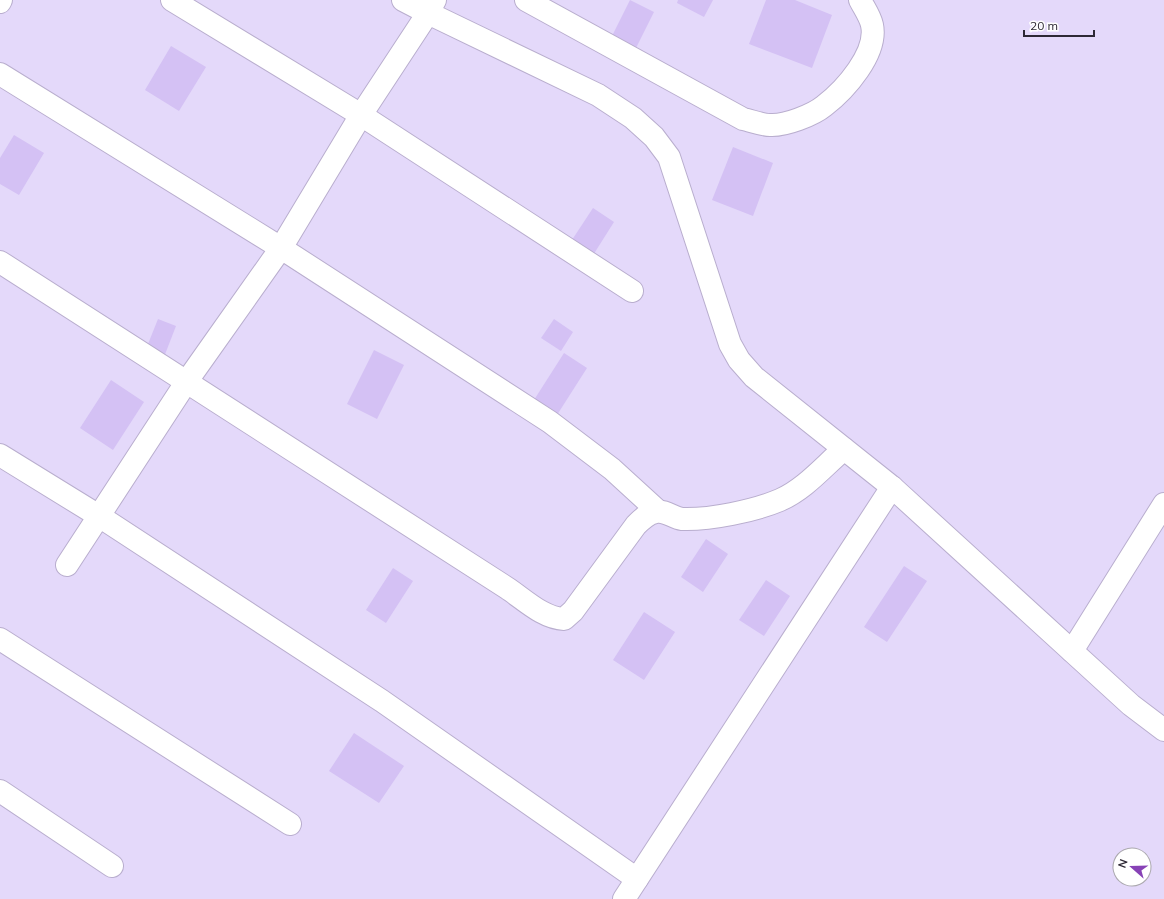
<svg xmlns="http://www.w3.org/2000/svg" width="1164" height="899" font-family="Mulish,sans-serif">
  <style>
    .building { fill: #d4c1f4 }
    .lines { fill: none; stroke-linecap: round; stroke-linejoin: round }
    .street-casing { stroke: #b9aece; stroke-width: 24 }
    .street { stroke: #fff; stroke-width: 22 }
  </style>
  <rect width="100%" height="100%" fill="#e4d9fa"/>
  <g class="building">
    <path d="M630,0L654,12L634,52L610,40Z"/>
    <path d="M678,0H713L704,17L677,3Z"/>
    <path d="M766,0H795L832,15L812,68L749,44Z"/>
    <path d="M171,46L206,67L179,111L145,90Z"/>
    <path d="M14,135L44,153L19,195L0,184V158Z"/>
    <path d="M733,147L773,163L753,216L712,200Z"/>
    <path d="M593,208L614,222L590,260L568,246Z"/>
    <path d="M158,319L176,326L164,357L146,349Z"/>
    <path d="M554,319L573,332L561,351L541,338Z"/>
    <path d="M374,350L404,365L377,419L347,404Z"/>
    <path d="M564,353L587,368L557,415L534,400Z"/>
    <path d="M111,380L144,402L113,450L80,428Z"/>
    <path d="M706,539L728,554L703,592L681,577Z"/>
    <path d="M904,566L927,581L887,642L864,627Z"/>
    <path d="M393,568L413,581L386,623L366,610Z"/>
    <path d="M766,580L790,596L764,636L739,620Z"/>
    <path d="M644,612L675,632L644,680L613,660Z"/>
    <path d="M354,733L404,766L379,803L329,771Z"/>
  </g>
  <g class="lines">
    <defs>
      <g id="street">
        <path d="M172,0L361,115L632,291"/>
        <path d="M403,0L428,13L435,0"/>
        <path d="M526,0L743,119C752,121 762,125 770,125C785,126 813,115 824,106C845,90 878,53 872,25C870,16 864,8 860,0"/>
        <path d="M0,2L1,0"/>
        <path d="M0,74L281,248L550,422L612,469L658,511"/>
        <path d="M0,262L507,588C525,600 543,618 564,619L573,611L636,525C642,519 648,513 656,512C666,510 673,518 682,519C710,520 754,511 780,500C805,489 824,466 844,449"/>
        <path d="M0,455L99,516L382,701L637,879"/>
        <path d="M67,565L187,381L281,248L361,115L428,13L598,95L633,118L654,137L669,157L730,344L739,360L754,377L892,487L1131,705L1164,730"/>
        <path d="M0,639L290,824"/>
        <path d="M1072,651L1164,504"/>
        <path d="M0,791L112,866"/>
        <path d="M624,899L892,487"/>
      </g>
    </defs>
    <use href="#street" class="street-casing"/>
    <use href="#street" class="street"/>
  </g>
  <g transform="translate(1132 867) rotate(290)"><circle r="19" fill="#ffffff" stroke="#aba9ae"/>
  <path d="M0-3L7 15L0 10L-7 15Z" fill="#8742b6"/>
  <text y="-6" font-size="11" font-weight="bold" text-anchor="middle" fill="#2d2835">N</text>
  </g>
  <path d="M1024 30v6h70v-6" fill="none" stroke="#2d2835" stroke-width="2"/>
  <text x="1030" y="30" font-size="12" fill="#2d2835" stroke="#ffffff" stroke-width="3" paint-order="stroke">20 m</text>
</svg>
